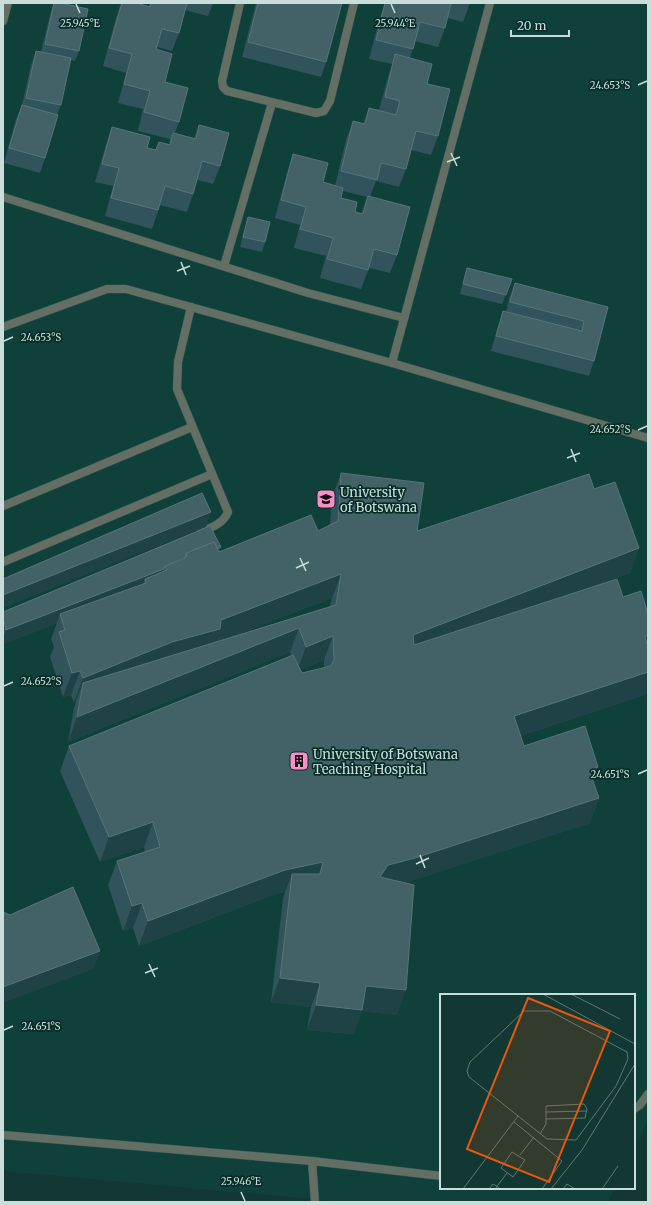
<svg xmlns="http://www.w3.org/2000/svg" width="651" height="1205" font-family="Merriweather,serif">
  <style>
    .built { fill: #0f413a }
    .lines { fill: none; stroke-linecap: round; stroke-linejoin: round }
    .service-casing { stroke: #345550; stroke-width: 9 }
    .service { stroke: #636e64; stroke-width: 8 }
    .wall { fill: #31535b; fill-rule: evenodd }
    .shaded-wall { fill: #1e4245 }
    .building { fill: #426268; stroke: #57757a }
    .ticks { fill: none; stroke: #caddda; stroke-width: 1.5 }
    .labels { text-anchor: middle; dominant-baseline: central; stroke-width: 3.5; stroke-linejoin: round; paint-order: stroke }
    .poi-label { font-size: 13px; fill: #caddda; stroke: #072d28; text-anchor: start }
    .inset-road { fill: none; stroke: #5c7975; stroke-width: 1 }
    .view { fill: #e8590c; fill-opacity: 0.15; stroke: #e8590c; stroke-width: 2 }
    .inset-edge { fill: none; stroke: #caddda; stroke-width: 2 }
    .ticks-label { font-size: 10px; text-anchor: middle; fill: #caddda; stroke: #072d28; stroke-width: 3.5; stroke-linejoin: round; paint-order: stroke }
  </style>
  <rect width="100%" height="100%" fill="#133732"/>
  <path class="built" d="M3,3H648V1120L634,1149V995H441V1188H615L608,1202H344L3,1171Z"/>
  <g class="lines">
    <defs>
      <g id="service">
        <path d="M240,3L222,81L223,87L227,91L316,113L324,111L330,101L354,3"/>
        <path d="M3,21L8,3"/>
        <path d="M3,197L308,293L404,318"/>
        <path d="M224,266L272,103"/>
        <path d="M191,307L178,362L177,389L228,512C223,524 212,527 201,532"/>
        <path d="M3,327L107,289H126L392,363L648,438"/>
        <path d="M392,363L490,3"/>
        <path d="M3,506L192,427"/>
        <path d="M3,562L212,474"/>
        <path d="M634,1109L640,1105L648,1094"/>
        <path d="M3,1135L312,1161L441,1176"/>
        <path d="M312,1161L315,1202"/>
      </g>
    </defs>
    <use href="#service" class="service-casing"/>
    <use href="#service" class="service"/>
  </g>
  <g class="wall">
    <path d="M54,3L79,51L75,61L70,60L61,105L57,115L45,158L40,173L4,163L16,119L22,105L31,65L36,51L41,52L51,11Z"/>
    <path d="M121,3H136L149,6L150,3H213L208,16L185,10L179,33L172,51L157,47L156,49L165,82L179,122L175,133L194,138L199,125L220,166L213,184L197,180L193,194L187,212L160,205L152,229L105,216L113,186L95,182L106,145L112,127L147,148L155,150L159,142L169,144L170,139L138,131L143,109L118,103L126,73L103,66L116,18Z"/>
    <path d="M256,3H342L326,62L321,77L242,57Z"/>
    <path d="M385,3H470L463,22L447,18L445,28L438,47L415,41L410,58L427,84L438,136L431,155L411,150L406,169L399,187L376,181L370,197L397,255L390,273L369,268L361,289L320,278L326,256L294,248L300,225L275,218L287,173L293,154L323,182L335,186L346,140L353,121L363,124L369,108L379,110L389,73L392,64L369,59L380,17ZM343,191L367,197L361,214L355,212L341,198Z"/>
    <path d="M248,217L265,242L262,252L240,247L245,227Z"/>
    <path d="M467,268L512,279L502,304L460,294L464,278Z"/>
    <path d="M515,283L608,307L594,361L589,376L491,351L498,326L503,311L506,312L509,298Z"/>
    <path d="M341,473L417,531L594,489L639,548L630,573L597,585L623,597L648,614V690L647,694L520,736L524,746L593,781L599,798L590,823L404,883L397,1015L362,1011L353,1034L307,1030L311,1007L271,1002L283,899L285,892L276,894L139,946L133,928L123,931L108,885L117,861L145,852L144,847L100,862L60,771L69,746L292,656L290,652L68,742L74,708L76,701L74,702L71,695L63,697L50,657L54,647L51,639L57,623L3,644V612L210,526L220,552L318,531L330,525L332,498ZM332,598L330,606L228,638ZM324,660V668L302,673L300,670Z"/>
  </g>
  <g class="shaded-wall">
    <path d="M211,512L206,527L3,608V595Z"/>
    <path d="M221,547L216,561H186Z"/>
    <path d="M639,548L630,573L404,660L413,635Z"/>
    <path d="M164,569L159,584L146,583L145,579L141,591L60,614L57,623L3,644V640L6,630Z"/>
    <path d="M341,574L332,598L215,643L83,683L76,701L74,702L83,678L221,620Z"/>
    <path d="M299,628L290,652L68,742L77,717Z"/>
    <path d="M648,635V651L645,637Z"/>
    <path d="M333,636L324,660L297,671L306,647Z"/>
    <path d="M80,671L71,695L63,697L72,673Z"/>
    <path d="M648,672V690L647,694L505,741L514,716Z"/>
    <path d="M598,767L589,791V770Z"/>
    <path d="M599,798L590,823L406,883L379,890L380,877L388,865Z"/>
    <path d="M153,822L144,847L100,862L109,837Z"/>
    <path d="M323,862L314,887L292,874L285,892L276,894L139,946L148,921L285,870Z"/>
    <path d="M142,903L133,928L123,931L132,906Z"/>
    <path d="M100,951L94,969L3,1003V987Z"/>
    <path d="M280,978L320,983L311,1007L271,1002Z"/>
    <path d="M366,986L406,990L397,1015L362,1011L353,1034L307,1030L316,1005Z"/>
  </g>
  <g class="building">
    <path d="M54,3H61L88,9L79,51L45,44Z"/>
    <path d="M122,3H136L150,7L151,3H187L179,33L162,29L156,49L172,54L165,82L188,88L179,122L144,112L150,91L124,84L132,54L109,48Z"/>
    <path d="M258,3H342L326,62L248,42Z"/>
    <path d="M385,3H451L445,28L420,22L413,49L376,40Z"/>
    <path d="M36,51L71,58L61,105L26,98Z"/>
    <path d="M395,54L432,64L427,84L450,89L438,136L416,131L406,169L381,163L377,180L341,171L353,121L365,124L369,108L396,115L400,101L385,97Z"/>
    <path d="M22,105L58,115L45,158L9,148Z"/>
    <path d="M199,125L229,133L220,166L202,161L193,194L165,186L158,210L111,198L119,168L102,164L112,127L150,137L147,148L156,150L159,142L170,145L173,133L196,139Z"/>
    <path d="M293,154L328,163L323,182L343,188L341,198L357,202L355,212L363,214L368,196L410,207L397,255L374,249L368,270L327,259L333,238L300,229L306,207L281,200Z"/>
    <path d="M248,217L270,222L265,242L243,237Z"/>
    <path d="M467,268L512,279L506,295L463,284Z"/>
    <path d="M515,283L608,307L594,361L496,336L503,311L582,331L584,321L510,302Z"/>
    <path d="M341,473L424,483L417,531L589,474L594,489L615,482L639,548L413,635L414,645L617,579L623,597L641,591L648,614V635L645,637L648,647V672L514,716L524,746L585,726L598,767L589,770L599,798L415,858L388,865L380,877L414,885L406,990L366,986L362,1010L316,1005L320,983L280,978L292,874H320L323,862L285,870L148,921L142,903L132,906L117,861L160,847L153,822L109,837L69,746L293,655L302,673L331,666L334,660L333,636L306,647L299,628L77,717L83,683L336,605L341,574L221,620L220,629L172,642L83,678L80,671L72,673L59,632L65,630L60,614L146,583L145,579L167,570L165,566L187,556L186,553L214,542L219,552L311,515L318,531L338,521Z"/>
    <path d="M202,493L211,512L3,595V579Z"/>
    <path d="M210,526L221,547L218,549L214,542L186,553L185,558L165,566L164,569L6,630L3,617V612Z"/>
    <path d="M73,887L100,951L3,987V912L10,915Z"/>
  </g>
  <path class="ticks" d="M76,4L80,13M391,4L395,13M638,85L647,81M451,153L457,166M447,162L460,157M181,262L186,275M177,271L190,266M4,341L13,337M638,430L647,426M571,449L576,462M567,458L580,453M300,558L306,571M296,568L309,562M4,686L13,682M638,774L647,770M420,855L425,868M416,864L429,858M149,964L155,977M145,973L158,968M4,1030L13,1026M241,1192L245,1201"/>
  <defs>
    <symbol id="university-square" viewBox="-11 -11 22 22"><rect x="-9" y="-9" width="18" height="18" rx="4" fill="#fa8fc8" stroke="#072d28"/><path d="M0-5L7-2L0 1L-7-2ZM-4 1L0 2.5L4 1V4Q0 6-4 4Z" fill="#111"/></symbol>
    <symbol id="building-square" viewBox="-11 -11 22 22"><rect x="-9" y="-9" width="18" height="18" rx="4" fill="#fa8fc8" stroke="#072d28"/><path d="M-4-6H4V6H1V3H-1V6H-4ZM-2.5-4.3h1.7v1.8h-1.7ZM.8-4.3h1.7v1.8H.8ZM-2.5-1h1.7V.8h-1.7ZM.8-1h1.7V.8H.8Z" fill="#111"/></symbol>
  </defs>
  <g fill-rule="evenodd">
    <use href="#university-square" x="315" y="488" width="22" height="22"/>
    <use href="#building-square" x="288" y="750" width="22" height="22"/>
  </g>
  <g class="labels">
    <g class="poi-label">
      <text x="340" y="492">University<tspan x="340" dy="15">of Botswana</tspan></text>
      <text x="313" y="754">University of Botswana<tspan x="313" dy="15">Teaching Hospital</tspan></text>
    </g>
  </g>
  <g transform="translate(440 994)">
    <rect width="195" height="195" fill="#133732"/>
    <path class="inset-road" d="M103,0L195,50M131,0L180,25M84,17H110L187,58L188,65L176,92L136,146L107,145L29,83L27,77L30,68ZM106,118L147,117M74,128L122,167L102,195M100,140L106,130V112L144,110L147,115L145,124L106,125M72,158L85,166L73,183L61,174ZM80,161L94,143M23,195L78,122M49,195L53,190L61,195M55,195L67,179M111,195L142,156L195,70M123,195L127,190L135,195M162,195L178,172"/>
    <path class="view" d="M88,4L170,37L109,188L27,155Z"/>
    <rect width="195" height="195" class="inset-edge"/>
  </g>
  <g class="ticks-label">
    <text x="80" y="27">25.945°E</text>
    <text x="395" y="27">25.944°E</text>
    <text x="610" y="89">24.653°S</text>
    <text x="41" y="341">24.653°S</text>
    <text x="610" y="433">24.652°S</text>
    <text x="41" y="685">24.652°S</text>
    <text x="610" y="778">24.651°S</text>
    <text x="41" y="1030">24.651°S</text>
    <text x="241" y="1185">25.946°E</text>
  </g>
  <rect width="651" height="1205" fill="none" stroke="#caddda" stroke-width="8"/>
  <path d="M511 30v6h58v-6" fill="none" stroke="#caddda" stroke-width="2"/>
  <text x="517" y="30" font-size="12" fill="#caddda" stroke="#072d28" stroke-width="3" paint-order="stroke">20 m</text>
</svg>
